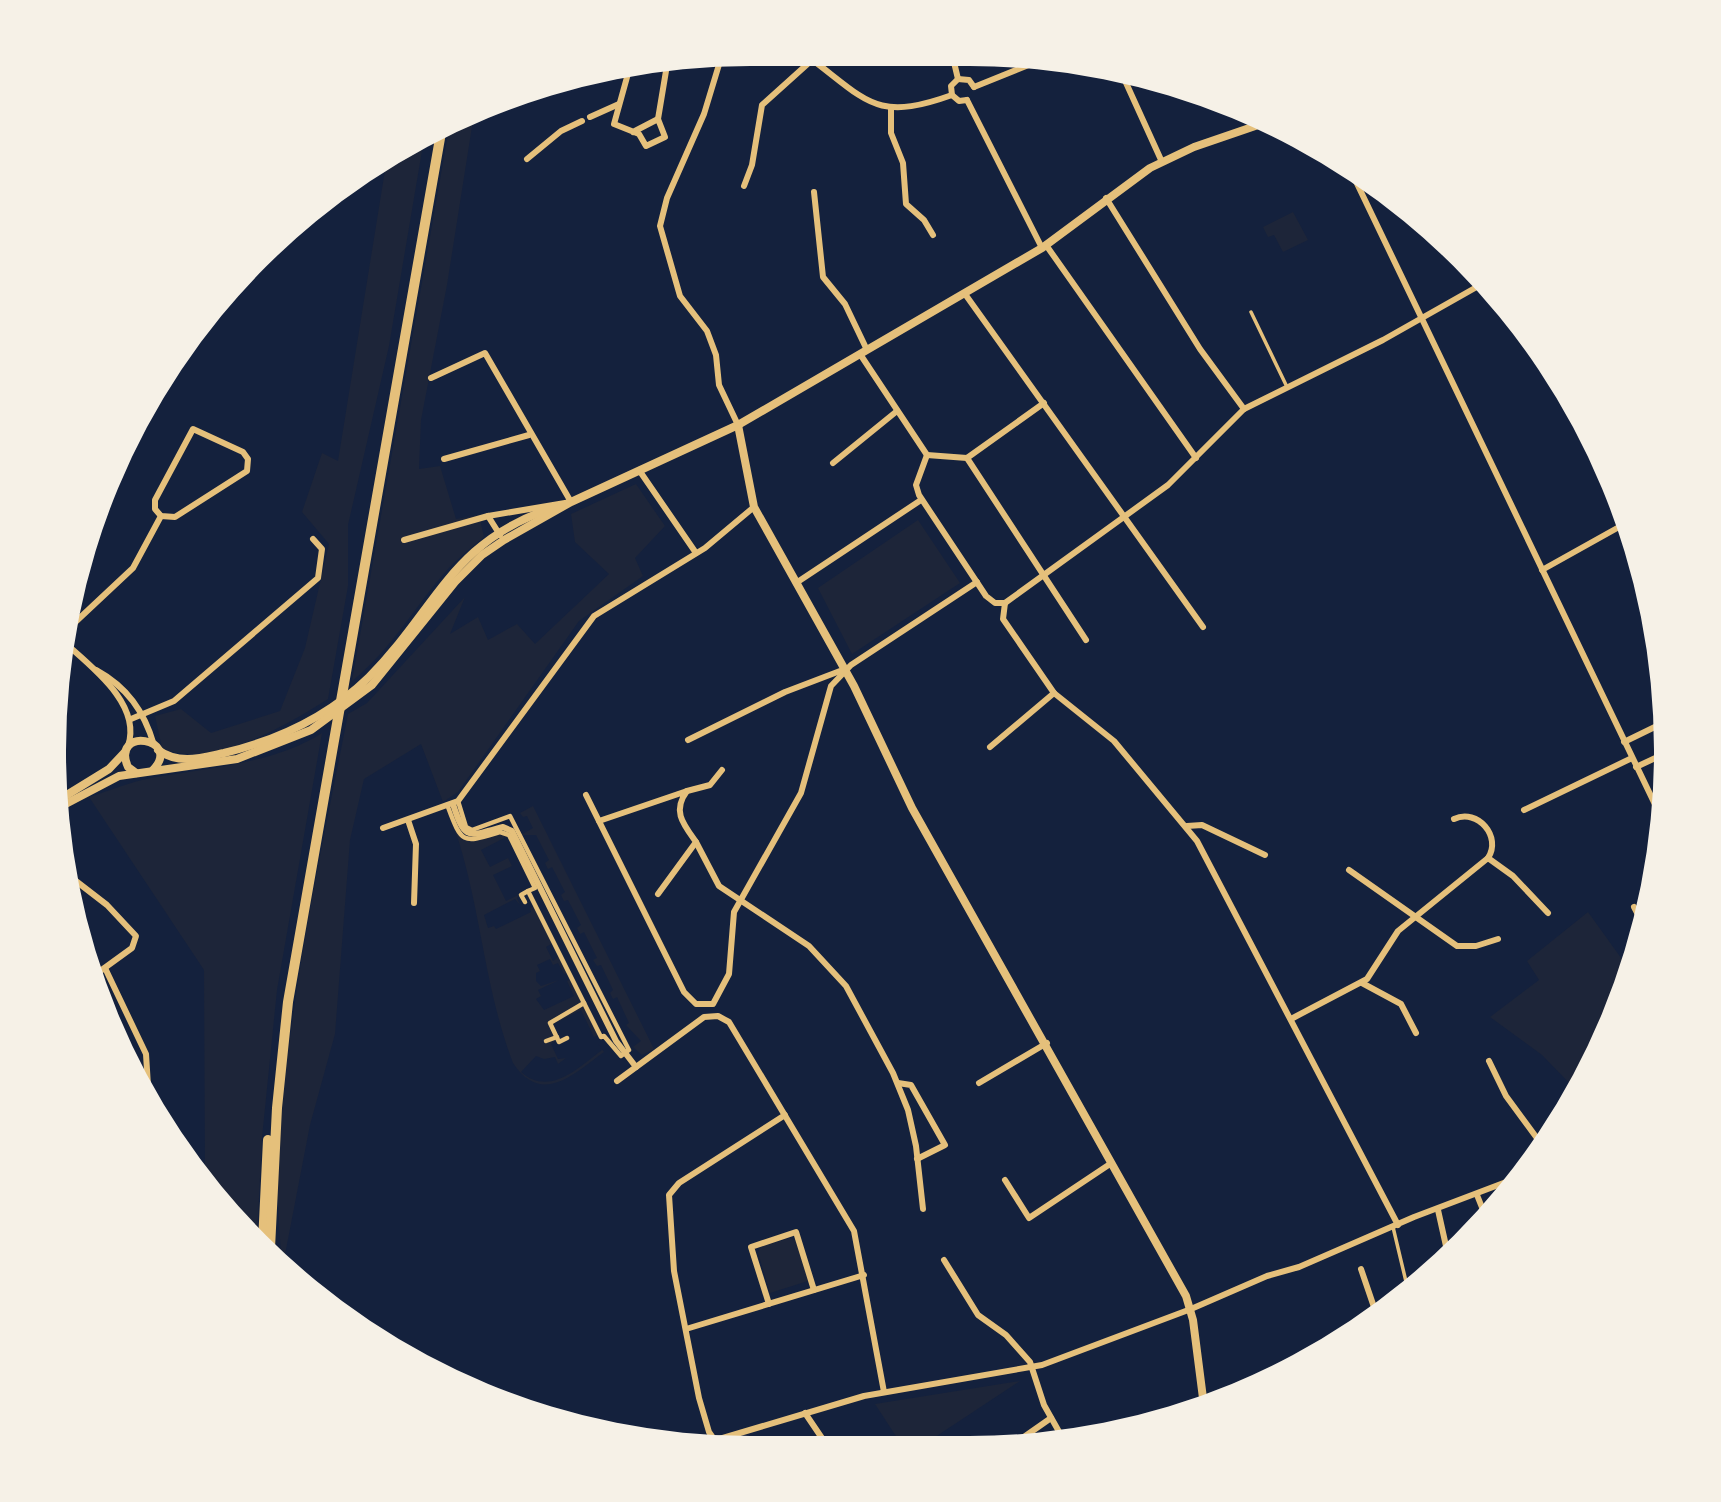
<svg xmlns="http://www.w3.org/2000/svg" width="1721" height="1502" font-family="Roboto,sans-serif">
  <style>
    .green { fill: #1d2539 }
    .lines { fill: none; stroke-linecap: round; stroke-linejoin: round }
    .service { stroke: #e5c07b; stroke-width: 3.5 }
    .pedestrian { stroke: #e5c07b; stroke-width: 4.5 }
    .minor { stroke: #e5c07b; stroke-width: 6 }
    .tertiary { stroke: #e5c07b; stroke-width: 8 }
    .trunk { stroke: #e5c07b; stroke-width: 10 }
  </style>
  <rect width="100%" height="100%" fill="#14213d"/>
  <g class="green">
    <path d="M474,114L447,285L421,420L419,469L440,466L456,519L479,515L484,537C472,547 458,558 447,570C414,607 392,649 352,681L450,123Z"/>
    <path d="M424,139L389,346L348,525V586L328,699C289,724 210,771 162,748L155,716L181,709L211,733L280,711L305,648L329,544L302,512L322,453L338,461L386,164Z"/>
    <path d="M1293,212L1308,240L1283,252L1274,235L1268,237L1263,227Z"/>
    <path d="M636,484L665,526L635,558L643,576L579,621L458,792L443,802L421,744L364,779L350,840L335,1034L310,1125L284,1260L281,1258C280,1232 277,1204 278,1178C284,1021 318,867 348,714L367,703L465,597L450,634L478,617L488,640L517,624L535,644L609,574L575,542L571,514Z"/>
    <path d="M918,520L960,583L852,654L818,588Z"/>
    <path d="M322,733L277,990L262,1138L257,1237L227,1211L205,1179L204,970L89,797C109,791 130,782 151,778C206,768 274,764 322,733Z"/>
    <path d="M533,806L654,1049L642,1055L633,1047L641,1041L626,1025L629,1023L617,997L613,999L610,993L613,990L601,965L597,966L593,960L597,958L584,932L580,934L577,928L581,925L568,900L564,901L561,895L565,892L552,867L548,869L545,863L549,860L536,835H521L533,828L527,816L523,817L520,813Z"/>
    <path d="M455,830L472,841L498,833L508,836L481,850L490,867L508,858L512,866L493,875L506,901L520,894L517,898L520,905L515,899L484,915L488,928L494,926L496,929L531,912L530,908L534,906L553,943L546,947L553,961L559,956L568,973L564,974L558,963L553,965L550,959L537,965L540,971L536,973V981L541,986L559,980L538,990L541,996L536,999L544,1010L574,996L567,981L571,979L598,1035L594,1037L581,1010L552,1025L559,1039L551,1044L558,1059L566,1058L558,1064L555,1057L544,1059L536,1056L521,1072C550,1097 578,1068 602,1050L598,1044L604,1052C575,1073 542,1107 513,1063C484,988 481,906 455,830Z"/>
    <path d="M1588,912L1629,969L1595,1060L1576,1090L1542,1055L1490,1017L1539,980L1527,961Z"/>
    <path d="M790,1238L796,1241L808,1281L770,1293L758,1253L760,1247Z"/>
    <path d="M1020,1381L920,1447H903L875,1404Z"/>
  </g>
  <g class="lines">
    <g class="service">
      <path d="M1251,312L1287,387"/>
      <path d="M1393,1227L1408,1290"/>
    </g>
    <g class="pedestrian">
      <path d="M448,807C462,845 463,843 500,832L509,835L535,888L528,891L601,1037L604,1036L621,1056L629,1050L510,816L472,830L466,827L458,801"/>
      <path d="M525,902L521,895L528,891"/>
      <path d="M567,1038L559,1042L550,1023L584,1003"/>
      <path d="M546,1041L557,1037"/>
    </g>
    <g class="minor">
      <path d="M806,55C867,100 874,123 952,95"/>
      <path d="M721,58L704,114L667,198L660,226L680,296L707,331L716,355L719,385L738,425"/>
      <path d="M953,58L958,79"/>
      <path d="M629,70L614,124L639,134L646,146L665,137L658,119L633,132"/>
      <path d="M1122,74L1162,162"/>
      <path d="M958,79L951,86L952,95L959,101L967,100"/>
      <path d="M958,79L969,80L974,87"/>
      <path d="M974,87L1041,60"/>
      <path d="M967,100L1042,248"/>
      <path d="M891,109V133L903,163L906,204L924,220L933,235"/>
      <path d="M590,117L619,104"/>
      <path d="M658,119L667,65"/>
      <path d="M527,159L561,131L582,121"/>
      <path d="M1351,171L1662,819"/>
      <path d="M744,186L752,165L762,105L812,60"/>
      <path d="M814,192L823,277L845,304L867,350"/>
      <path d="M1106,198L1200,349L1244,409"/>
      <path d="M1046,245L1196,458"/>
      <path d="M965,294L1203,627"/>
      <path d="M860,354L927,455"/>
      <path d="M193,429L243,452L248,459L247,471L175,517L161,516L155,509V500Z"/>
      <path d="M927,455L916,485L919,495L986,596L995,603H1005"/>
      <path d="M927,455L967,458"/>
      <path d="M967,458L1086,640"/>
      <path d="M967,458L1044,403"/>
      <path d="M444,459L529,435"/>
      <path d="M833,463L897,411"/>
      <path d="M639,470L696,553"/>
      <path d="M488,516L500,535"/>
      <path d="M404,540L488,516L571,502L485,353L431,378"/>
      <path d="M1542,570L1628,522"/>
      <path d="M796,583L921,500"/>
      <path d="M1005,603L1003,619L1054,693L1114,741L1197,841L1398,1225"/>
      <path d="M1005,603L1168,485L1244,409L1383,340L1482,284"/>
      <path d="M69,628L133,568L161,516"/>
      <path d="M65,643C93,668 142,705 128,746"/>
      <path d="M96,670C127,687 144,711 154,745"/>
      <path d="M131,719L174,701L318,578L322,549L313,539"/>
      <path d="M688,740L785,692L840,671"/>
      <path d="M1624,742L1663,723"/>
      <path d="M990,747L1054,693"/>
      <path d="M1636,767L1664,754"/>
      <path d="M687,791L710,785L722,770"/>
      <path d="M586,795L684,992L696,1004H713L729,974L734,912L801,793L831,686L851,665L977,582"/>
      <path d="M453,804C465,842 468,836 503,827L512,831L616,1041L636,1067"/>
      <path d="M1524,810L1632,758"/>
      <path d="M1454,819C1478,808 1502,837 1488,858"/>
      <path d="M408,820L416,844L414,903"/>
      <path d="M599,821L687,791C672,811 683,824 696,842L658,894"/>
      <path d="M1187,826L1202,825L1265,855"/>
      <path d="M383,828L458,801L594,616L705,548L754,507"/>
      <path d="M696,842L719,886L809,946L846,986L893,1073L908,1110L916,1146L923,1209"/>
      <path d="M1349,870L1457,946H1476L1498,939"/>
      <path d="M72,878L107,905L136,936L132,948L92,977"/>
      <path d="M1634,907L1644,926"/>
      <path d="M105,968L146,1054L149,1102"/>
      <path d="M1362,983L1401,1004L1416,1033"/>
      <path d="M1291,1019L1367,979L1398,931L1488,858L1513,876L1548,913"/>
      <path d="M1489,1061L1506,1096L1542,1145"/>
      <path d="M617,1081L704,1017L718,1016L729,1022L854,1231L884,1392"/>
      <path d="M898,1083L911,1085L945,1145L917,1159"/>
      <path d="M979,1083L1047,1043"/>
      <path d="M1005,1180L1029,1218L1110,1164"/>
      <path d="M1477,1195L1485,1215"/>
      <path d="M1438,1210L1448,1255"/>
      <path d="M944,1260L978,1315L1006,1335L1030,1362L1044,1405L1062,1437"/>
      <path d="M1361,1269L1376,1313"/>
      <path d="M769,1304L751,1247L796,1232L814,1290"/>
      <path d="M686,1329L864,1275"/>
      <path d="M805,1413L828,1447"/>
      <path d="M706,1443L864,1396L1042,1365L1191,1309L1267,1276L1299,1267L1414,1217L1522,1176"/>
      <path d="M718,1445L709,1432L699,1398L674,1271L669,1195L679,1183L785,1115"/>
      <path d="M1011,1446L1051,1418"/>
    </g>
    <g class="tertiary">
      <path d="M738,425L754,507L854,686L912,808L1186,1296L1193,1320L1204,1406"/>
      <path d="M158,750C179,765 201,758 224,753C278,740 329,716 369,677C438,608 450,541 555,507"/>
      <path d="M136,773L128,767C110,726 183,738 153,770"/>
      <path d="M57,801L109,769L125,752"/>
      <path d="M58,808L119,776L237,759L311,730L372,685L455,582L482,555L504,540L571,502L738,425L1042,248L1150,168L1194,147L1264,123"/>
    </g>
    <g class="trunk">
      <path d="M263,1242L268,1140"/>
      <path d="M270,1248L277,1108L288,1002L442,127"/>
    </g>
  </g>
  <path d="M0 0H1721V1502H0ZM750 66H970A684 684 0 0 1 1654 750V752A684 684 0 0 1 970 1436H750A684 684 0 0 1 66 752V750A684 684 0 0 1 750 66Z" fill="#f6f1e7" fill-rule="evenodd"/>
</svg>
